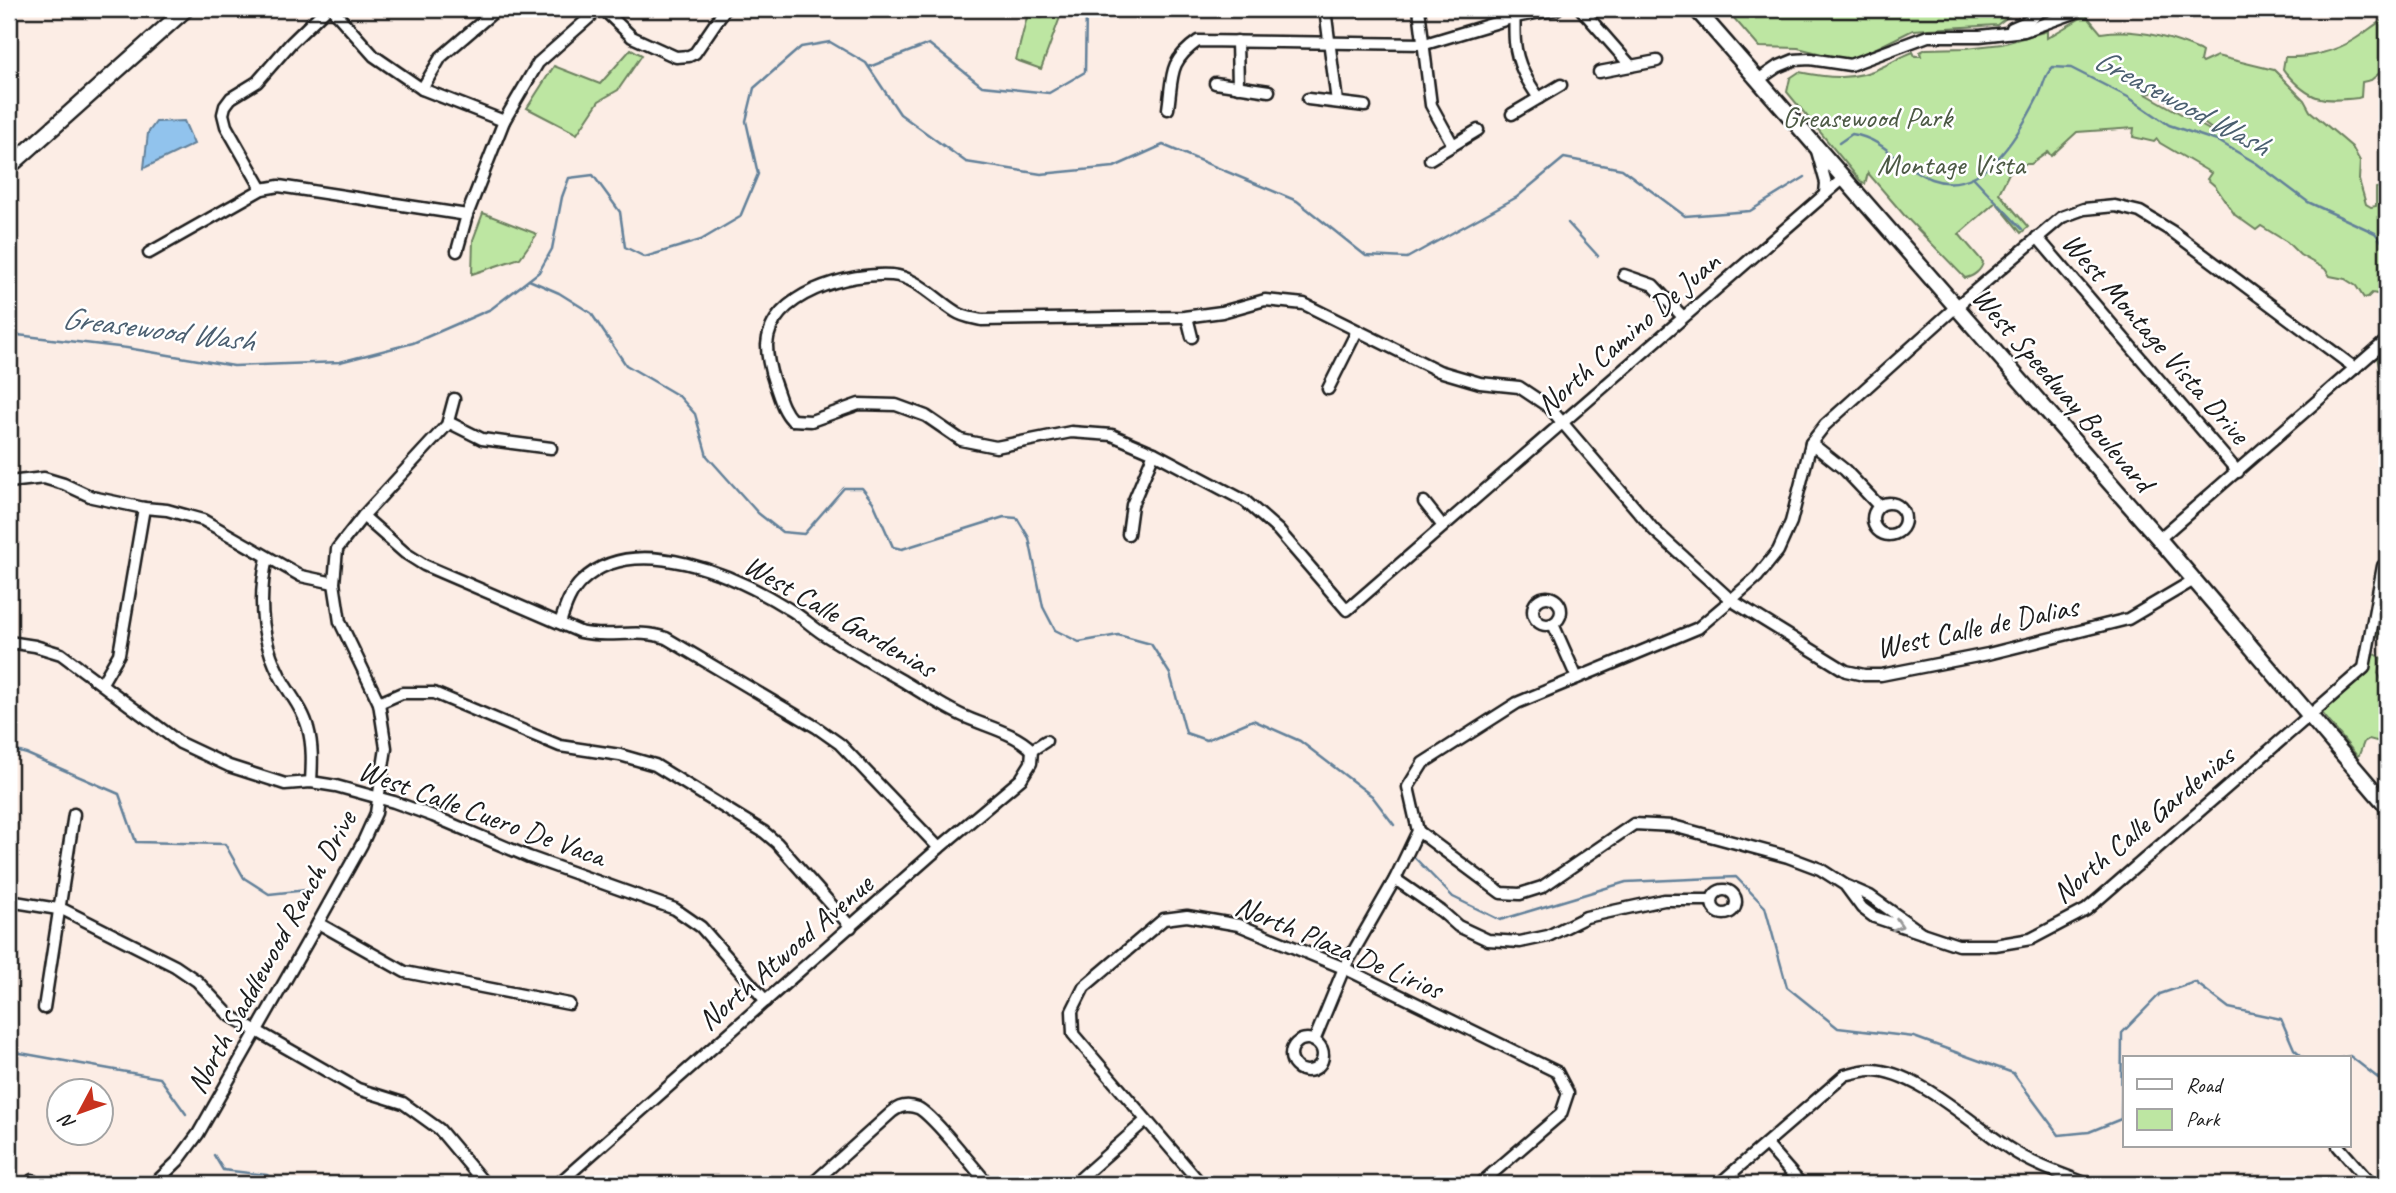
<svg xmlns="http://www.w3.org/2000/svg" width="2396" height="1193" font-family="Caveat,sans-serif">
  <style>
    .green { fill: #bde6a2; stroke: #6c815f; stroke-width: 2; fill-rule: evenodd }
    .water { fill: #91c3ed; stroke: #628099; stroke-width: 2 }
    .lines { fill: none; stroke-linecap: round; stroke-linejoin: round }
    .stream { stroke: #628099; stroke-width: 2.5 }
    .street-casing { stroke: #1c1c1c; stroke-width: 15 }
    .secondary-casing { stroke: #1c1c1c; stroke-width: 19 }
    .street { stroke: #fff; stroke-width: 10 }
    .secondary { stroke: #fff; stroke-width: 14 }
    .oneway { stroke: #999 }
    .labels { text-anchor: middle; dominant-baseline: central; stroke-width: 5; stroke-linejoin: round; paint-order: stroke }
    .park-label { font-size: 30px; fill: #4c5944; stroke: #fff }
    .street-label { font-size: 30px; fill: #1c1c1c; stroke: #fff }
    .water-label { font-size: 32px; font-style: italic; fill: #4b5f70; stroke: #fff }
  </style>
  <rect width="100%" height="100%" fill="#fcede5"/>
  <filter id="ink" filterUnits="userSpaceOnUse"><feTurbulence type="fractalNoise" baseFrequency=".0143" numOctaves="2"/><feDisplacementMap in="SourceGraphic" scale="14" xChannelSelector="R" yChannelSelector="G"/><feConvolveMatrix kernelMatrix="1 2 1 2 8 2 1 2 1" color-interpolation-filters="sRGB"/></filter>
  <g filter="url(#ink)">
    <g class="green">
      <path d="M1029,9H1063L1041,69L1016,60Z"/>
      <path d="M1726,9H2018L1997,25L1913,30L1850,61L1798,48L1759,47Z"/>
      <path d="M2086,15L2101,33C2134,28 2169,37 2199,50L2202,52L2200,61L2202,63L2217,56L2274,70L2304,100L2310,111L2352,147L2360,161L2359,180L2366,204L2371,207L2376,206V188L2387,186V306L2382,295L2372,293L2368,297L2364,298L2356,286L2345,279L2330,276L2325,269L2300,255L2287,242L2261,226L2256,230L2235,215L2215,186L2207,179L2211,173L2160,143L2157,139L2154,142L2133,137L2134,128L2077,132L2051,156L2048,152L2031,164H2019L2009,173L1999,193L2028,227L2021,233L1996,202L1959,234L1983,262C1982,270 1973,277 1965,278L1904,215L1868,173L1865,184L1862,183L1787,92L1790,78L1799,72C1828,78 1855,81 1882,67C1893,62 1902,56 1913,52L1915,56H1921L1920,52L1926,49L1966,48L2002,44L2047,31V38ZM2156,92L2169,102L2190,108L2205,124L2227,140L2146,94Z"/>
      <path d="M2387,18V67L2371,80L2362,82L2361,97L2358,98C2323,102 2310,101 2286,73L2283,69L2285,57C2308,58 2335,52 2355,39C2367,32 2374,24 2387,18Z"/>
      <path d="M631,49L642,55L618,90L599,101L577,134L527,108L554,66L600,84Z"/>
      <path d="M483,213L537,234L520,258L472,274L473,240Z"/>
      <path d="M2387,348V384L2380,372L2377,356Z"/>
      <path d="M2387,585V634L2375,637L2380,599Z"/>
      <path d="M2374,654L2381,658L2378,673L2387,689V739L2380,742L2369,739L2364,742L2359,755L2357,756L2322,713L2364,676Z"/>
    </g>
    <path class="water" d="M184,121L194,144L144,168L148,133L156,122Z"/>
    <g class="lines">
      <g class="stream">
        <path d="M869,67L929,44L982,86L1049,93L1085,72L1086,9"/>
        <path d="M1839,143L1852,134C1886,139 1901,168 1931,179C1984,198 2019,134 2039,95C2044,85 2044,75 2053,67L2071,68L2128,97L2169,125L2220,142L2256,163L2308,202L2375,233L2387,248"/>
        <path d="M1974,178L2022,229"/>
        <path d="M1568,223L1598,256"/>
        <path d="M529,280L559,293L591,313L626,365L679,396L695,414L707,456L758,513L782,532L804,534L844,488H862L873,502L893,547L902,549L1004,517L1017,518L1029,538L1043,607L1055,630L1079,642L1118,635L1151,644L1170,674L1186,733L1206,740L1253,720L1300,741L1372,796L1394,825"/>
        <path d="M9,334L127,348L234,366L340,362L413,343L491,309L539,272L552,249L562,197L569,178L593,175L620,212L625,247L645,257L701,240L740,217L758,174L746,121L754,88L801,47L830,42L866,63L900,114L966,162L1041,174L1114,167L1163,145L1297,201L1366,256L1407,258L1517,197L1564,158L1622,169L1685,216L1750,211L1805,177"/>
        <path d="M9,749L27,754L119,794L136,842L225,844L244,878L269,894L307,890"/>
        <path d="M1414,857L1453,897L1500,920L1626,882L1736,877L1765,907L1787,987L1838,1028L1914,1037L2013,1073L2059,1135L2089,1132L2121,1119L2122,1033L2160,994L2195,982L2229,1008L2281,1019L2294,1049L2304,1058"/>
        <path d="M9,1051L160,1078L186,1114"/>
        <path d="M2341,1058L2350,1056L2387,1085"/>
        <path d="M214,1155L223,1170L267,1175L280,1184"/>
      </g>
      <defs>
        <g id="street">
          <path d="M332,9L374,56L422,89L504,121"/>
          <path d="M603,9L632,37L676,57L689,56L695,53L725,9"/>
          <path d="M1035,9L1041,11"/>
          <path d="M1325,9L1337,102"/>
          <path d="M1419,9L1431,105L1453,145"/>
          <path d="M1514,9C1515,20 1514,31 1515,42C1517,64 1527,81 1539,98"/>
          <path d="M1581,9L1631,66"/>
          <path d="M2012,28L2028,21L2042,9"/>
          <path d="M1237,41L1238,87"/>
          <path d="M1599,72L1657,61"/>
          <path d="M1758,80L1777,67L1794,60L1810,59L1850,65L1928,36H1980L2024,31L2074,13L2078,9"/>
          <path d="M1215,83L1269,91"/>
          <path d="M422,89L441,57L497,9"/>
          <path d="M1308,99L1365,106"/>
          <path d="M1168,109C1173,75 1168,62 1198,41L1425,44L1515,17L1557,9"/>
          <path d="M1512,114L1561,85"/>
          <path d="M1817,151L1826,183L1825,194"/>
          <path d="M1430,159L1478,130"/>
          <path d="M262,189L226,126L223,114L225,106L231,98L257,82L291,43L326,9"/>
          <path d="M2037,237L2238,472"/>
          <path d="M457,251L467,215L504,121L538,63L599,9"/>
          <path d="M149,253L262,189L279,186L467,215"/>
          <path d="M1624,275L1653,285L1683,317"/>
          <path d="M1187,317L1192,337"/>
          <path d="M1328,389L1357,331"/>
          <path d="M792,420C782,410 779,395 774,382C770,370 767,358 767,345C770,293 850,272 892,275C917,277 936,300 956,312C963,317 973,318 982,320L1184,317L1222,312L1265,300L1304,304L1439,371L1480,383L1519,387L1549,407L1654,530L1731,600L1846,671L1864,675H1881L1988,654L2128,619L2194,580"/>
          <path d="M792,420L811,421L859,404L896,405L926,416L961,440L996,447L1071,432L1112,435L1154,453L1245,501L1278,530L1347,610L1845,177"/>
          <path d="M448,422L482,439L551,448"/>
          <path d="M1811,443L1845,470L1879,506"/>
          <path d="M9,482L44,478L64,484L92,497L144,508L167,510L203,520L301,576L334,583"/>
          <path d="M1424,502L1442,525"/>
          <circle cx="1889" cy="519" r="16"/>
          <path d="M363,516L405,553L424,565L580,632C609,639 638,628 666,638L816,727L840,744L939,848"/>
          <path d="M1128,534L1132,505L1154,453"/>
          <path d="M2159,539L2387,340"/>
          <path d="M267,558C257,603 261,645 285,685C293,698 304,712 308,728C313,746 312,764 311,782"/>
          <circle cx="1547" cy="611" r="14"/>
          <path d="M560,623C565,608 570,592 582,581C635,530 737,576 789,609C803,617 814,629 828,637C852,652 876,666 901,680C921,692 940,705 961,715C984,726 1014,732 1032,750"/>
          <path d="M1553,624L1577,678"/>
          <path d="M9,642L35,646L61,654L180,743L229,766L285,784L311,782L336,786L394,802L433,816L529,857L675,909L701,927L766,1001"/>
          <path d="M102,683L119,654L144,508"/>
          <path d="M379,703L402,693H434L560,746L620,755L655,765L764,832L777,843L851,927"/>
          <path d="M1032,750L1046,741"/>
          <path d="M1418,831L1501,893L1520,894L1542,887L1634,824L1673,826L1788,857L1820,869L1845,885L1870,896L1922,933L1874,917L1862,908L1845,885"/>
          <path d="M1395,879L1441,911L1458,926L1488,940L1520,942L1548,936L1586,917L1664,900H1711"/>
          <circle cx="1724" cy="902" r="12"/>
          <path d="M9,901L64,910L175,966L197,981L229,1015L358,1089L403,1103L439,1129L485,1184"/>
          <path d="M318,923L405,972L569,1004"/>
          <path d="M1922,933L1958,945H1995L2031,939L2086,910L2364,668L2383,566"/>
          <path d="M44,1008L74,814"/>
          <circle cx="1307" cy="1055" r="16"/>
          <path d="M1314,1041L1344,968L1395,879L1418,831L1408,787L1423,763L1517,703L1698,628L1731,600L1757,577L1778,551L1791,522L1811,443L1825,425L1957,306L2062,217L2084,209L2115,206L2140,212L2173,232L2355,368"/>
          <path d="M1766,1144L1801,1184"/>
          <path d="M2338,1146L2371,1184"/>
          <path d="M32,1180L33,1184"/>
          <path d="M154,1184L178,1161L198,1134L318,923L362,844L376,813L386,748L379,703L340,622L334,583L337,549L363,516L447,425L454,399"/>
          <path d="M558,1184L939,848L1021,779L1031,763L1032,750"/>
          <path d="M812,1184L892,1112C899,1106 908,1104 918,1108C933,1115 974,1168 988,1184"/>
          <path d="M1074,1184L1145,1121"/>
          <path d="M1201,1184L1073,1034L1072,1011L1084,987L1164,919L1187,916L1239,925L1344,968L1557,1072L1568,1093L1561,1114L1480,1184"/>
          <path d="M1719,1184L1845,1075C1853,1073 1863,1070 1871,1070C1916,1070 1973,1125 2010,1149C2034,1165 2061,1174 2088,1184"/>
        </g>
        <g id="secondary">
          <path d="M1696,9L2159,539L2387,806"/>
          <path d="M9,167L186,9"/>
        </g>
      </defs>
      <use href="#street" class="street-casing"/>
      <use href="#secondary" class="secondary-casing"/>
      <use href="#street" class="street"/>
      <use href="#secondary" class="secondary"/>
    </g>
    <defs><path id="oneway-chevron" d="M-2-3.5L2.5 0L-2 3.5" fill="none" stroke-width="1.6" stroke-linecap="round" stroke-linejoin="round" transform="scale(1.75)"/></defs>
    <use class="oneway" href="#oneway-chevron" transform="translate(1898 925) rotate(18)"/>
  </g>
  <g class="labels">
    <g class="park-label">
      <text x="1867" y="117">Greasewood Park</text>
      <text x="1951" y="164">Montage Vista</text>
    </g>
    <g class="street-label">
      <text transform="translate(1628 333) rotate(-41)">North Camino De Juan</text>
      <text transform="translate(2156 338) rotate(49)">West Montage Vista Drive</text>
      <text transform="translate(2063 389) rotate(49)">West Speedway Boulevard</text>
      <text transform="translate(840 616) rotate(30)">West Calle Gardenias</text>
      <text transform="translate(1977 627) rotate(-12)">West Calle de Dalias</text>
      <text transform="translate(482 813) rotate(20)">West Calle Cuero De Vaca</text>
      <text transform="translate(2143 824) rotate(-40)">North Calle Gardenias</text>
      <text transform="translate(1339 947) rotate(23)">North Plaza De Lirios</text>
      <text transform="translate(271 952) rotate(-61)">North Saddlewood Ranch Drive</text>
      <text transform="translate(785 952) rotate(-41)">North Atwood Avenue</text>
    </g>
    <g class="water-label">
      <text transform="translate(2182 102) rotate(28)">Greasewood Wash</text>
      <text transform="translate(158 329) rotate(7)">Greasewood Wash</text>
    </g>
  </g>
  <rect width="2396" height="1193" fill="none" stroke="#fff" stroke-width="35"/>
  <rect x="18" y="18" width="2361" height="1158" fill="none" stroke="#1c1c1c" stroke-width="2.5" filter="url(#ink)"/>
  <rect x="2123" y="1056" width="228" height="91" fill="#ffffff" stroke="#a4a4a4" stroke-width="2"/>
  <rect x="2137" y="1079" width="35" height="10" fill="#ffffff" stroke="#a4a4a4" stroke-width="2"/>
  <text x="2186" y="1092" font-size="21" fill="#1c1c1c">Road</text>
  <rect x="2137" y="1109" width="35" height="21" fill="#bde6a2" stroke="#a4a4a4" stroke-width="2"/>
  <text x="2186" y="1126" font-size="21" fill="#1c1c1c">Park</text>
  <g transform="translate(80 1112) rotate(229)"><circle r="33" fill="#ffffff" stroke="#a4a4a4" stroke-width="2"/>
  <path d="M0-5L12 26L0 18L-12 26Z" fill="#c8321e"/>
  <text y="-10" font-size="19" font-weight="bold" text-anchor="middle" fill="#1c1c1c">N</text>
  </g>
</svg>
